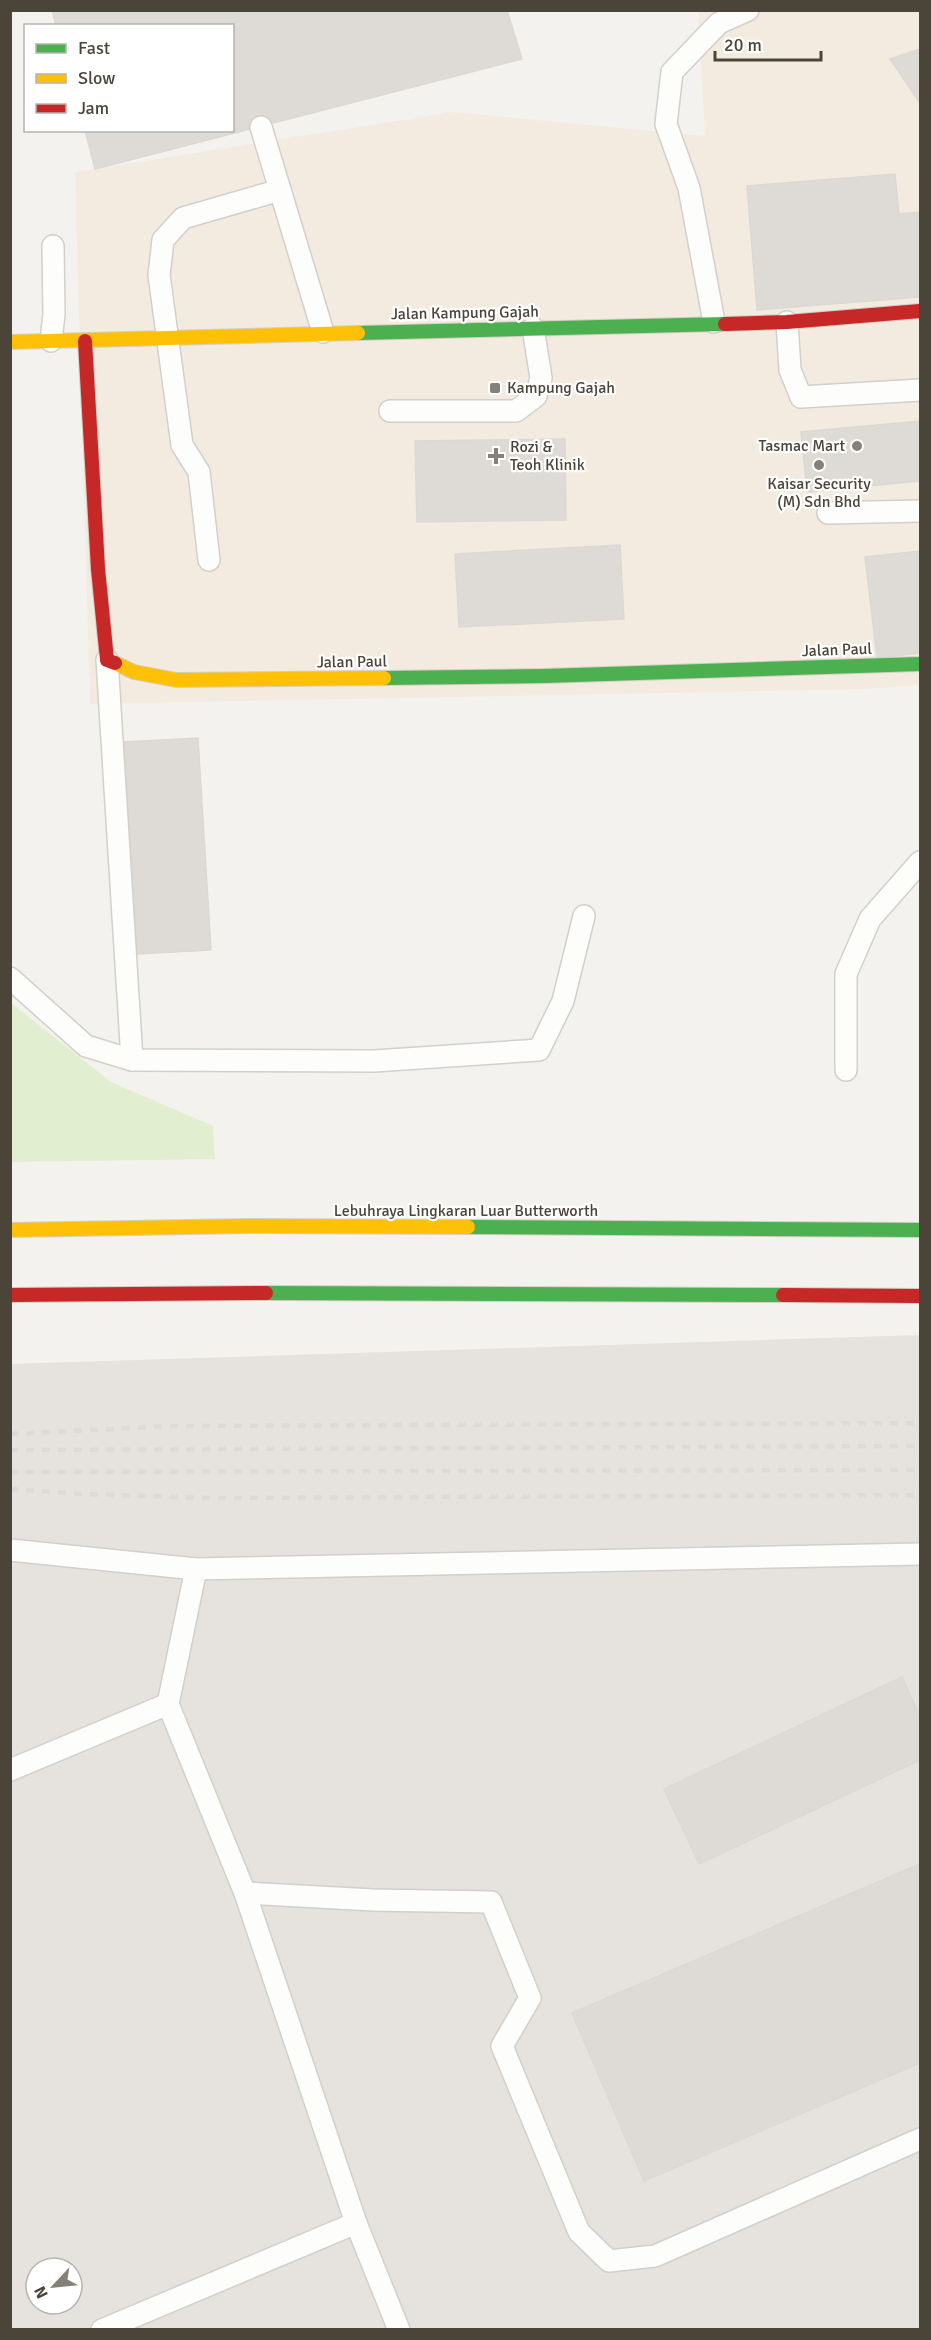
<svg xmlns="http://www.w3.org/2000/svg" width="931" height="2340" font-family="Signika,sans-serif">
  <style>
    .commercial { fill: #f3ebdf }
    .industrial { fill: #e6e2de; fill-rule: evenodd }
    .green { fill: #e1eecf }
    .building { fill: #dedbd6; stroke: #dcd9d4; stroke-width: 1.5 }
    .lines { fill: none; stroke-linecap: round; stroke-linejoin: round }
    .lane-casing { stroke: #d2d0cb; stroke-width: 24 }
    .fast-casing { stroke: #d3cfc5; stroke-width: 16 }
    .slow-casing { stroke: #d3cfc5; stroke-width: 16 }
    .jam-casing { stroke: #d3cfc5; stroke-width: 16 }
    .lane { stroke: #fdfdfc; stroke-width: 21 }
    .fast { stroke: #4caf50; stroke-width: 14 }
    .slow { stroke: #ffc107; stroke-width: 14 }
    .jam { stroke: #c62828; stroke-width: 14 }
    .rail { stroke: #dbdbda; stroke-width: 4.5; stroke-dasharray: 8 8; stroke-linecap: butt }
    .poi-dot { fill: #868178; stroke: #fff; stroke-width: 2 }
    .labels { text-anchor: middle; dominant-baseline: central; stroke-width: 4.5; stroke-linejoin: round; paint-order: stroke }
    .street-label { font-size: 16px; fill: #4b4439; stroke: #fff }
    .poi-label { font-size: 16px; fill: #4b4439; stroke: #fff; text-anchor: start }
  </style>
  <rect width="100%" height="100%" fill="#f4f2ee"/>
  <path class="commercial" d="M698,11H920V685L866,689L90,704L75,172L453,112L705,136Z"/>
  <path class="industrial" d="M920,1335V2329H11L10,1364ZM36,2268H72V2304H36Z"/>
  <path class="green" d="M11,1003L111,1082L213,1126L215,1159L11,1162Z"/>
  <g class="building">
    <path d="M52,10H507L522,59L95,169L85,130H232V26H56Z"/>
    <path d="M920,49V103L890,59Z"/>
    <path d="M895,174L899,214L920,212V297L757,310L747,186Z"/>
    <path d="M920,421V481L807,492L801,432Z"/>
    <path d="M565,439L566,520L417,522L415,441Z"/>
    <path d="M620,545L624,619L459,627L455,554Z"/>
    <path d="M920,551V653L877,658L865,557Z"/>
    <path d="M198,738L211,950L137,954L123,742Z"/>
    <path d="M902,1677L920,1716V1760L699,1864L664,1789Z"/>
    <path d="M920,1864V2063L644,2181L572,2013Z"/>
  </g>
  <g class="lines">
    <defs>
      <g id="lane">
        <path d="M261,127L323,332"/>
        <path d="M714,322L689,188L666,124L672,72L719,23L748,10"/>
        <path d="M787,322L790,370L801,397L920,390"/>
        <path d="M51,341L54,314L53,246"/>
        <path d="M390,411H516L536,396L541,378L533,328"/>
        <path d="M828,513L920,511"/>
        <path d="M209,560L199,472L182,445L159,275L163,240L183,218L280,190"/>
        <path d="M107,660L132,1060"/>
        <path d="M10,978L86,1046L132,1060L374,1061L539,1050L563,1001L584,916"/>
        <path d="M846,1070V974L870,919L920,862"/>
        <path d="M10,1550L196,1569"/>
        <path d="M10,1770L168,1704"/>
        <path d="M245,1893L373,1900L491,1902L530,1998L502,2046L579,2232L609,2261L655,2256L920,2139"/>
        <path d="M102,2330L356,2223"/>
        <path d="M399,2330L356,2223L245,1893L168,1704L196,1569L920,1554"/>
      </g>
      <g id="fast">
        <path d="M358,333L725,324"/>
        <path d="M384,678L544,676L920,664"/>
        <path d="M468,1227L920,1230"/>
        <path d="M266,1293L783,1295"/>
      </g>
      <g id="slow">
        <path d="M10,342L358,333"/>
        <path d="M115,663L134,672L176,680L384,678"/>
        <path d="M10,1230L249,1226L468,1227"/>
      </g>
      <g id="jam">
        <path d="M725,324L787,322L920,311"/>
        <path d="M85,341L98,569L107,660L115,663"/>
        <path d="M10,1295L266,1293"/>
        <path d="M783,1295L920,1296"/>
      </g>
    </defs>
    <use href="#lane" class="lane-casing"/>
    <use href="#fast" class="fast-casing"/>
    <use href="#slow" class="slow-casing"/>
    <use href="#jam" class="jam-casing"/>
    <use href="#lane" class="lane"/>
    <use href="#fast" class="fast"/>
    <use href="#slow" class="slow"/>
    <use href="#jam" class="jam"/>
    <g class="rail">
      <path d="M10,1434L172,1426L920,1423"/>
      <path d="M10,1450L920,1446"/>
      <path d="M10,1472L920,1470"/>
      <path d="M10,1489L82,1494L213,1498L920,1495"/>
    </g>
  </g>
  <g class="poi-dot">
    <rect x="489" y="382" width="12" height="12" rx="3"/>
    <circle cx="857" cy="446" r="6"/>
    <path d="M493 447h6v6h6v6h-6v6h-6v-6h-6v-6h6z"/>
    <circle cx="819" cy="465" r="6"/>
  </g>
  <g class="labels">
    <g class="street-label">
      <text transform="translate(465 313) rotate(-1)">Jalan Kampung Gajah</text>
      <text transform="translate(837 650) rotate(-2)">Jalan Paul</text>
      <text transform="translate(352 662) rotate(-1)">Jalan Paul</text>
      <text x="466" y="1211">Lebuhraya Lingkaran Luar Butterworth</text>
    </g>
    <g class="poi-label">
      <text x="507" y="388">Kampung Gajah</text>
      <text x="845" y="446" text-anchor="end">Tasmac Mart</text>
      <text x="510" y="447">Rozi &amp;<tspan x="510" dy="18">Teoh Klinik</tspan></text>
      <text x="819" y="484" text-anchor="middle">Kaisar Security<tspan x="819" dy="18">(M) Sdn Bhd</tspan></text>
    </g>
  </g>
  <rect width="931" height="2340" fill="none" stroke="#4b4439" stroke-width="24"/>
  <rect x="24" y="24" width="210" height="108" fill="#ffffff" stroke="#b7b4b0" stroke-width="1.5"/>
  <rect x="36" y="44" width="30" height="9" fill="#4caf50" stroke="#b7b4b0" stroke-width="1.5"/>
  <text x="78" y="54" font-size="18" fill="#4b4439">Fast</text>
  <rect x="36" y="74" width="30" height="9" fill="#ffc107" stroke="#b7b4b0" stroke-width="1.5"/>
  <text x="78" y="84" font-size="18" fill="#4b4439">Slow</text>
  <rect x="36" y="104" width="30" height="9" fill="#c62828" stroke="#b7b4b0" stroke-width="1.5"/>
  <text x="78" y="114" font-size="18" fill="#4b4439">Jam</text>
  <g transform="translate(54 2286) rotate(244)"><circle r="28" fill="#ffffff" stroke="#b7b4b0" stroke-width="1.5"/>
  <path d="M0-4.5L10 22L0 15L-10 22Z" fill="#868178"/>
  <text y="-9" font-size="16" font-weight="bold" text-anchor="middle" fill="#4b4439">N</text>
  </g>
  <path d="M715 51v9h106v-9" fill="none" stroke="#4b4439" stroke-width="3"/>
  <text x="724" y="51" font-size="18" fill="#4b4439" stroke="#ffffff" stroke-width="4.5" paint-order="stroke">20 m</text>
</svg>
